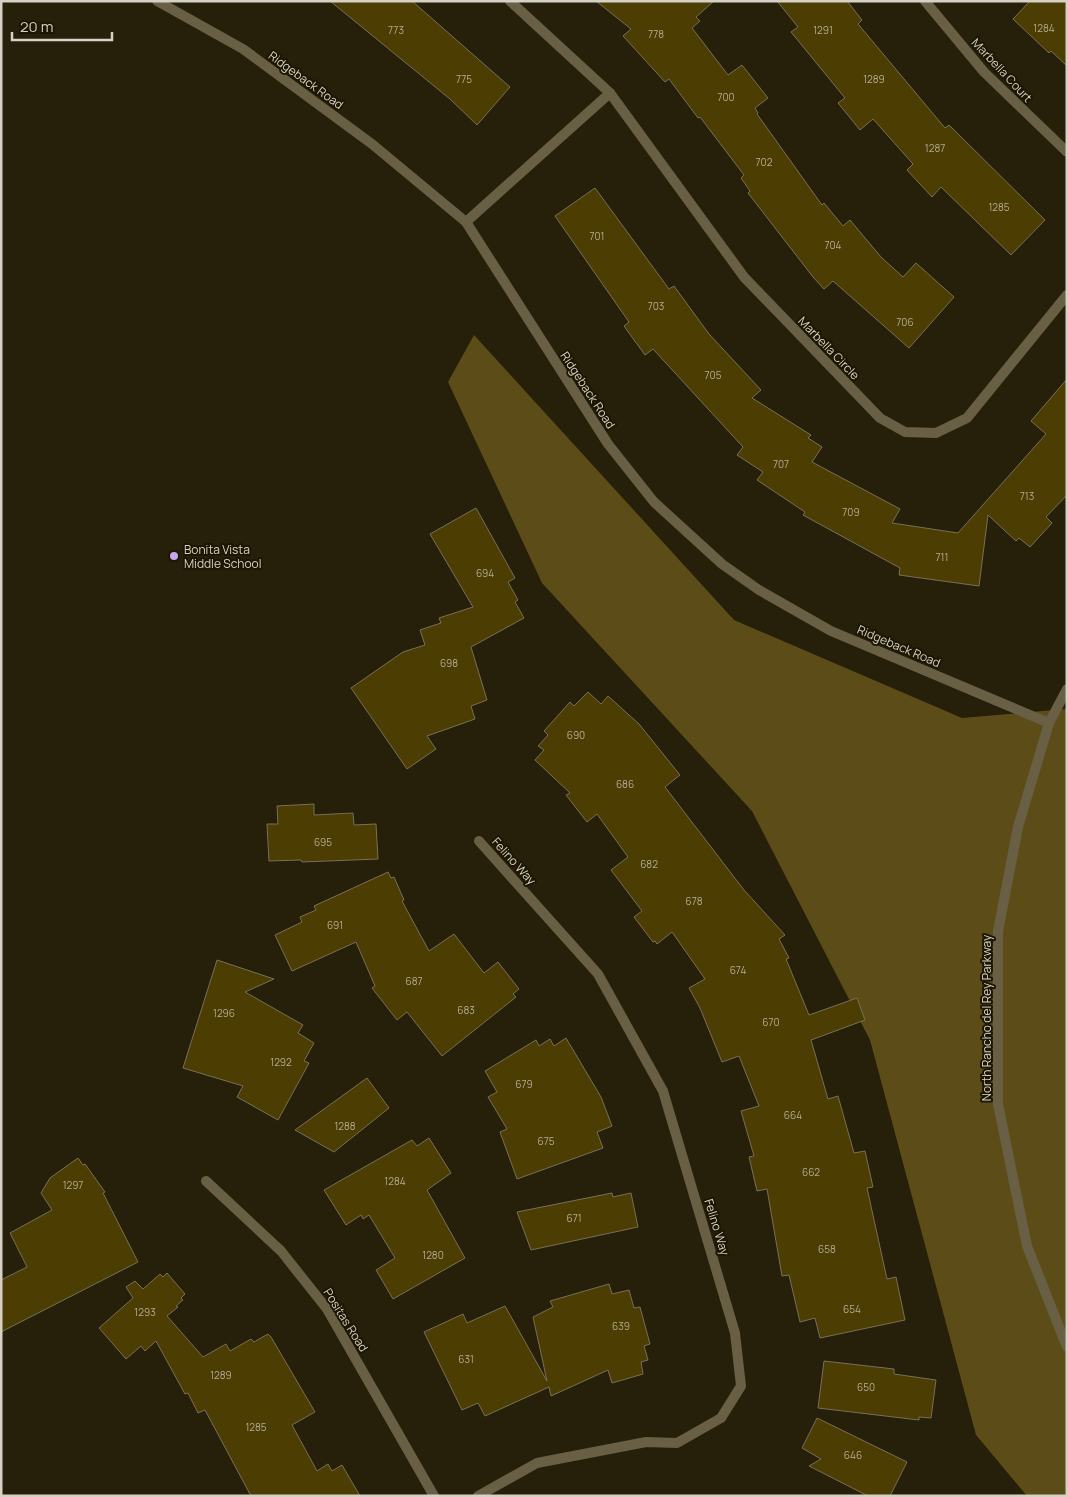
<svg xmlns="http://www.w3.org/2000/svg" width="1068" height="1497" font-family="Manrope,sans-serif">
  <style>
    .forest { fill: #5c4d18 }
    .building { fill: #4c3d03; stroke: #787058 }
    .lines { fill: none; stroke-linecap: round; stroke-linejoin: round }
    .minor { stroke: #685f45; stroke-width: 10 }
    .tertiary { stroke: #685f45; stroke-width: 10 }
    .poi-dot { fill: #c5a7f1; stroke: #1c1602; stroke-width: 2 }
    .labels { text-anchor: middle; dominant-baseline: central; stroke-width: 4; stroke-linejoin: round; paint-order: stroke }
    .number-label { font-size: 10px; fill: #b3ac94 }
    .street-label { font-size: 12px; fill: #d5d1c4; stroke: #1c1602 }
    .poi-label { font-size: 12px; fill: #d5d1c4; stroke: #1c1602; text-anchor: start }
  </style>
  <rect width="100%" height="100%" fill="#261f09"/>
  <path class="forest" d="M474,335L734,620L962,718L1067,709V1496H1027L976,1435L870,1040L752,811L542,583L448,382Z"/>
  <g class="building">
    <path d="M330,1H412L510,87L477,125L450,99Z"/>
    <path d="M596,1H714L696,17L700,21L692,28L728,75L742,65L768,98L755,108L758,113L757,114L822,205L824,203L843,226L850,220L881,257L903,277L916,263L954,297L909,348L833,281L824,289L813,277L748,193L750,191L741,178L744,175L700,117L698,118L669,79L665,82L623,36L631,29Z"/>
    <path d="M777,1H847L862,20L858,24L945,128L949,125L1045,220L1011,255L941,187L932,197L907,170L913,164L873,119L860,130L838,103L845,98L791,32L798,27Z"/>
    <path d="M1030,1H1067V66L1051,51L1049,53L1013,19Z"/>
    <path d="M595,188L669,289L674,286L709,334L761,390L752,398L811,435L808,438L822,447L812,462L900,509L892,523L958,533L1046,434L1031,421L1067,379V495L1046,517L1052,523L1030,547L1019,538L1016,541L988,515L979,586L899,575L900,568L803,515L805,512L757,480L763,472L737,455L743,447L653,349L645,355L624,326L629,322L555,216Z"/>
    <path d="M476,508L515,578L508,582L518,600L515,602L524,618L471,647L487,700L471,706L475,719L427,736L436,749L407,769L351,688L403,652L425,645L420,630L441,623L439,618L473,607L430,534Z"/>
    <path d="M588,692L601,704L608,696L639,724L680,775L665,787L744,890L785,935L779,939L789,958L786,959L809,1015L857,998L865,1020L811,1040L828,1099L838,1096L854,1153L865,1151L873,1187L867,1188L887,1279L896,1277L905,1320L820,1338L815,1318L800,1322L789,1275L782,1276L767,1189L757,1191L749,1157L754,1156L741,1111L759,1106L739,1056L722,1062L700,1008L689,988L705,979L672,932L657,944L655,941L653,942L634,917L642,911L611,870L628,857L597,814L587,822L566,795L570,793L535,760L544,750L538,746L548,735L544,731L570,702L574,706Z"/>
    <path d="M314,804V815L353,813L354,825L376,824L378,859L302,862L301,860L269,861L267,824H278L277,806Z"/>
    <path d="M388,872L391,878L394,877L404,900L402,901L429,951L454,934L484,973L498,962L519,989L513,994L516,997L442,1056L407,1012L397,1020L372,988L375,986L356,942L292,971L275,935L302,922L300,917L316,910L314,906Z"/>
    <path d="M217,960L274,979L245,992L303,1025L298,1033L314,1043L304,1061L309,1063L278,1120L237,1097L243,1086L183,1068Z"/>
    <path d="M566,1038L601,1097L612,1126L597,1132L603,1148L517,1179L500,1132L507,1129L488,1097L497,1092L485,1071L536,1040L539,1046L550,1039L554,1046Z"/>
    <path d="M367,1078L389,1108L334,1152L295,1130Z"/>
    <path d="M429,1138L451,1173L427,1190L465,1258L393,1299L376,1270L395,1258L369,1215L363,1219L361,1215L346,1225L324,1190L412,1140L417,1146Z"/>
    <path d="M78,1158L83,1165L85,1164L105,1192L103,1193L138,1262L1,1332V1280L27,1267L10,1233L52,1210L41,1193L50,1178Z"/>
    <path d="M612,1193L613,1197L631,1193L638,1227L531,1250L517,1212Z"/>
    <path d="M167,1273L185,1294L181,1298L183,1300L176,1306L178,1307L167,1316L203,1357L226,1344L230,1351L251,1339L254,1342L268,1334L271,1337L315,1412L292,1425L317,1471L328,1464L332,1471L342,1465L360,1496H251L205,1410L198,1413L188,1393L185,1394L156,1341L145,1351L141,1346L126,1359L99,1328L133,1298L126,1287L135,1281L143,1289L160,1274L163,1277Z"/>
    <path d="M609,1284L612,1294L629,1290L634,1308L640,1307L650,1344L644,1346L648,1360L641,1362L643,1374L612,1383L608,1370L551,1396L549,1387L485,1416L478,1403L462,1410L424,1332L463,1314L467,1323L505,1306L547,1381L533,1317L553,1307L550,1301Z"/>
    <path d="M824,1361L894,1369V1374L936,1380L931,1418L919,1417V1420L818,1408Z"/>
    <path d="M817,1418L907,1462L890,1496H868L809,1466L821,1459L802,1448Z"/>
  </g>
  <g class="lines">
    <g class="minor">
      <path d="M510,1L610,93L744,277L880,418L905,432L936,433L967,418L1067,295"/>
      <path d="M925,1L984,72L1067,152"/>
      <path d="M466,222L610,93"/>
      <path d="M206,1181L281,1251L327,1309L434,1496"/>
      <path d="M478,1496L537,1463L646,1442L677,1443L721,1418L741,1386L735,1333L663,1091L598,974L479,841"/>
    </g>
    <g class="tertiary">
      <path d="M157,1L243,49L372,144L466,222L608,444L654,502L722,564L759,590L831,631L1049,723"/>
      <path d="M1067,689L1049,723L1018,827L998,931V1104L1027,1246L1067,1347"/>
    </g>
  </g>
  <circle class="poi-dot" cx="174" cy="556" r="5"/>
  <g class="labels">
    <g class="number-label">
      <text x="1044" y="28">1284</text>
      <text x="396" y="30">773</text>
      <text x="823" y="30">1291</text>
      <text x="656" y="34">778</text>
      <text x="464" y="79">775</text>
      <text x="874" y="79">1289</text>
      <text x="726" y="97">700</text>
      <text x="935" y="148">1287</text>
      <text x="764" y="162">702</text>
      <text x="999" y="207">1285</text>
      <text x="597" y="236">701</text>
      <text x="833" y="245">704</text>
      <text x="656" y="306">703</text>
      <text x="905" y="322">706</text>
      <text x="713" y="375">705</text>
      <text x="781" y="464">707</text>
      <text x="1027" y="496">713</text>
      <text x="851" y="512">709</text>
      <text x="942" y="557">711</text>
      <text x="485" y="573">694</text>
      <text x="449" y="663">698</text>
      <text x="576" y="735">690</text>
      <text x="625" y="784">686</text>
      <text x="323" y="842">695</text>
      <text x="649" y="864">682</text>
      <text x="694" y="901">678</text>
      <text x="335" y="925">691</text>
      <text x="738" y="970">674</text>
      <text x="414" y="981">687</text>
      <text x="466" y="1010">683</text>
      <text x="224" y="1013">1296</text>
      <text x="771" y="1022">670</text>
      <text x="281" y="1062">1292</text>
      <text x="524" y="1084">679</text>
      <text x="793" y="1115">664</text>
      <text x="345" y="1126">1288</text>
      <text x="546" y="1141">675</text>
      <text x="811" y="1172">662</text>
      <text x="395" y="1181">1284</text>
      <text x="73" y="1185">1297</text>
      <text x="574" y="1218">671</text>
      <text x="827" y="1249">658</text>
      <text x="433" y="1255">1280</text>
      <text x="852" y="1309">654</text>
      <text x="145" y="1312">1293</text>
      <text x="621" y="1326">639</text>
      <text x="466" y="1359">631</text>
      <text x="221" y="1375">1289</text>
      <text x="866" y="1387">650</text>
      <text x="256" y="1427">1285</text>
      <text x="853" y="1455">646</text>
    </g>
    <g class="street-label">
      <text transform="translate(1002 70) rotate(47)">Marbella Court</text>
      <text transform="translate(306 80) rotate(36)">Ridgeback Road</text>
      <text transform="translate(829 348) rotate(46)">Marbella Circle</text>
      <text transform="translate(588 390) rotate(57)">Ridgeback Road</text>
      <text transform="translate(899 646) rotate(23)">Ridgeback Road</text>
      <text transform="translate(514 861) rotate(48)">Felino Way</text>
      <text transform="translate(986 1018) rotate(-90)">North Rancho del Rey Parkway</text>
      <text transform="translate(717 1227) rotate(73)">Felino Way</text>
      <text transform="translate(346 1320) rotate(58)">Positas Road</text>
    </g>
    <g class="poi-label">
      <text x="184" y="549">Bonita Vista<tspan x="184" dy="14">Middle School</tspan></text>
    </g>
  </g>
  <rect width="1068" height="1497" fill="none" stroke="#d5d1c4" stroke-width="5"/>
  <path d="M12 32v8h100v-8" fill="none" stroke="#d5d1c4" stroke-width="2.5"/>
  <text x="20" y="32" font-size="15" fill="#d5d1c4" stroke="#1c1602" stroke-width="4" paint-order="stroke">20 m</text>
</svg>
